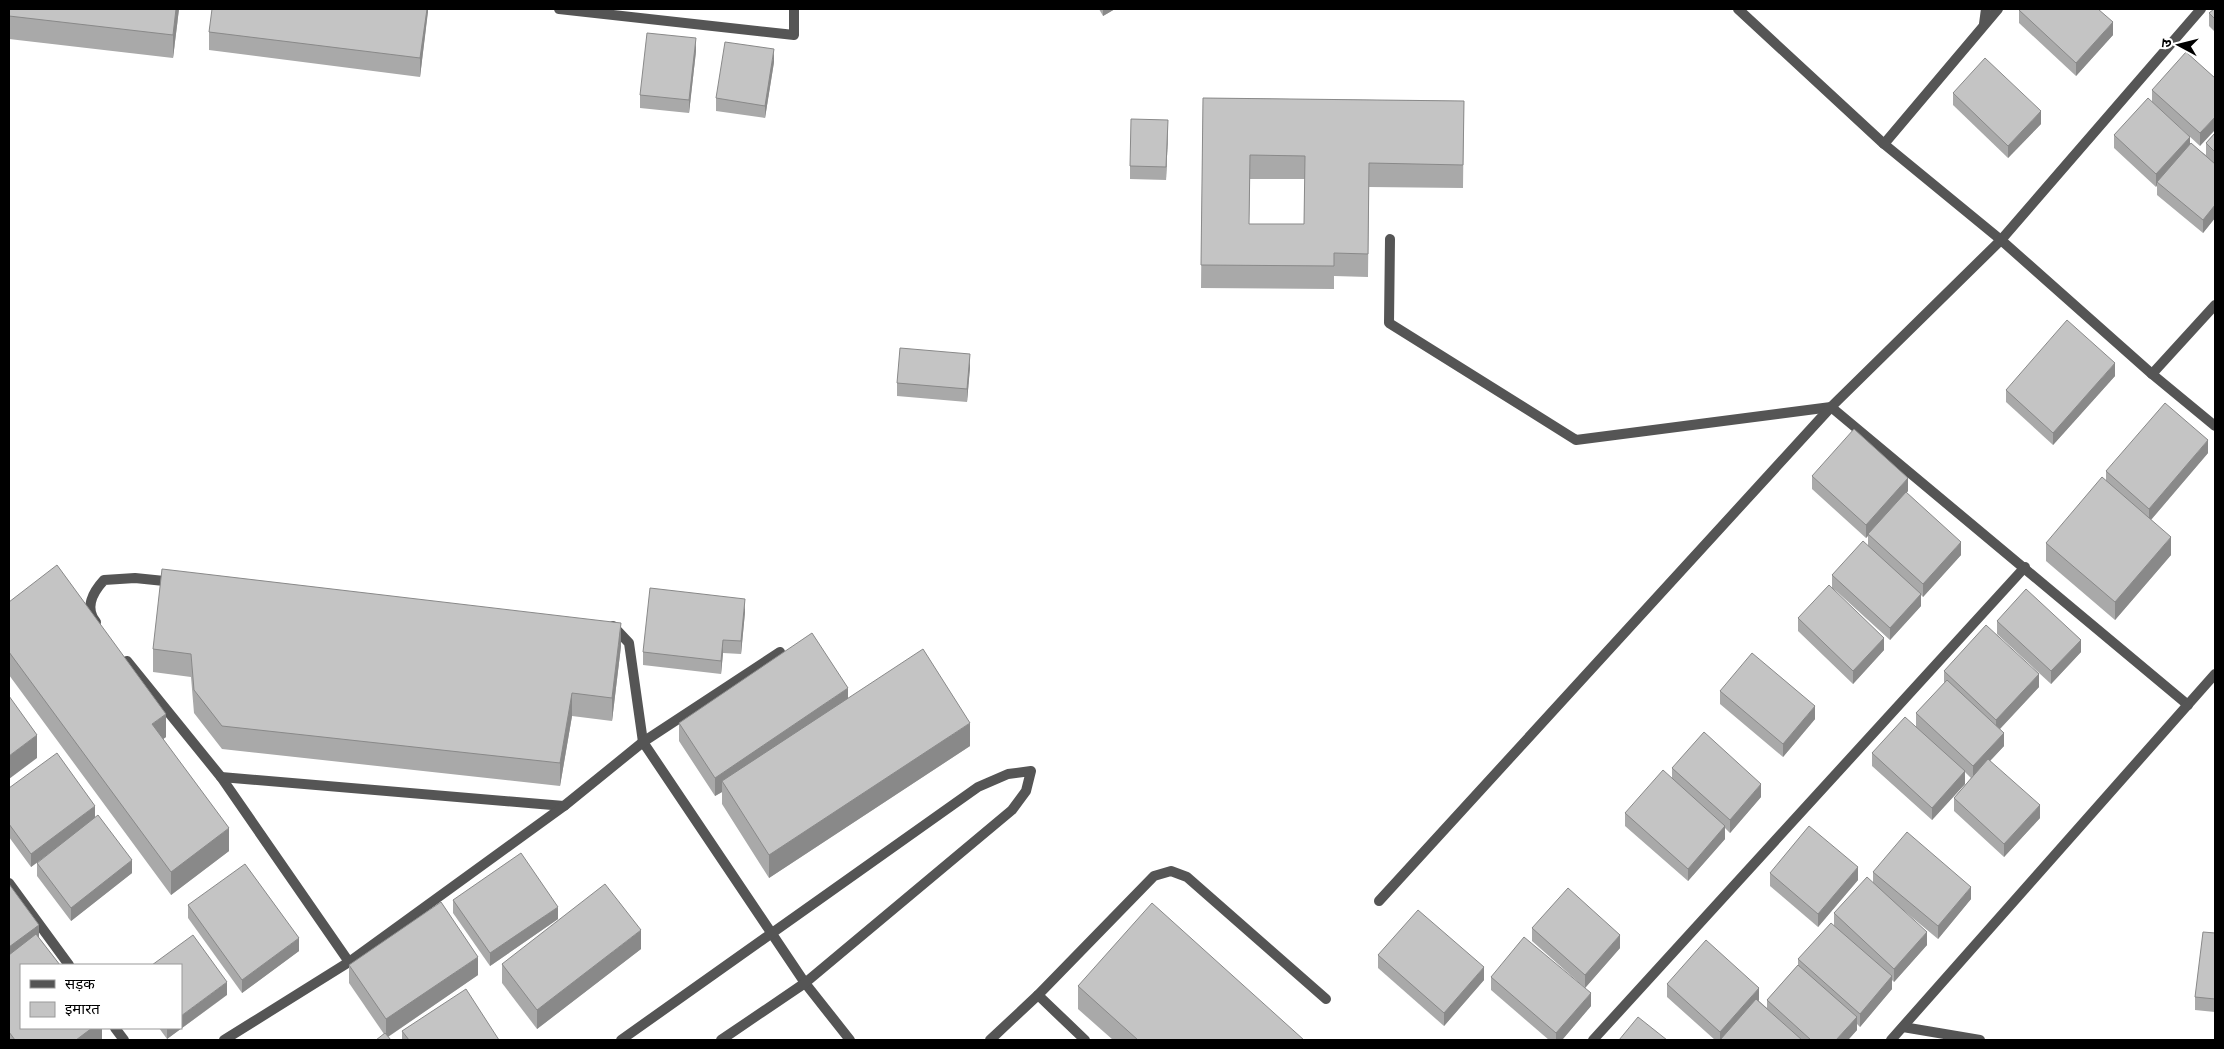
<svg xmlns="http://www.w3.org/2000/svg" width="2224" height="1049" font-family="Arial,'Noto Sans Devanagari',sans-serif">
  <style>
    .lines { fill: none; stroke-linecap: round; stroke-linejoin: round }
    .minor { stroke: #555; stroke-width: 10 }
    .wall { fill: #a9a9a9; fill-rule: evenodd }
    .shaded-wall { fill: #898989 }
    .building { fill: #c4c4c4; stroke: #898989; fill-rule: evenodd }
  </style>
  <rect width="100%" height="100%" fill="#fff"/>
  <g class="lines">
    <g class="minor">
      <path d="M559,9L794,35V9"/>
      <path d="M1738,9L1884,144L2001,240L2152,374L2215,426"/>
      <path d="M1984,24L1986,9"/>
      <path d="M1884,144L1998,9"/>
      <path d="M1390,239L1389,323L1576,440L1831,407L2188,705"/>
      <path d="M2152,374L2215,305"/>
      <path d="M96,622C84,608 93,592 104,580L135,578L174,582"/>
      <path d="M613,626L629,643L643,742L805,983L850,1040"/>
      <path d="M127,661L221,777L349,962"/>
      <path d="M221,777L564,806"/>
      <path d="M9,883L69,965"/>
      <path d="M1379,901L1831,407L2001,240L2201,9"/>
      <path d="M1038,995L1085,1040"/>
      <path d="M1903,1027L1980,1040"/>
      <path d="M115,1028L124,1040"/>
      <path d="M224,1040L349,962L564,806L643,742L780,652"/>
      <path d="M621,1040L978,787L1008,774L1031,771L1026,791L1012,810L805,983L721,1040"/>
      <path d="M990,1040L1038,995L1154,876L1171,871L1187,877L1326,999"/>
      <path d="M1593,1040L2025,567"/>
      <path d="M1891,1040L2215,674"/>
    </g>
  </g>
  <g class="wall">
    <path d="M9,9H179L173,58L9,39Z"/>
    <path d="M428,9L420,77L209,50V32Z"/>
    <path d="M1099,9H1115L1103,16Z"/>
    <path d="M2215,9V32L2209,26V13Z"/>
    <path d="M2019,10L2113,35L2076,76L2019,23Z"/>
    <path d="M696,51L689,113L640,108V95Z"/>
    <path d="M774,62L765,118L716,111V98Z"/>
    <path d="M2215,78L2200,146L2175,123L2190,144L2206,155V143L2215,133V218L2203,233L2157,195V185L2156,187L2114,148V135L2152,102V90Z"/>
    <path d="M1953,93L2041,124L2008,158L1953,105Z"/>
    <path d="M1203,98L1464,101L1463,188L1369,187L1368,277L1334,276V289L1201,288ZM1250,179H1305L1304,224H1249Z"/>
    <path d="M1168,133L1166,180L1130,179V166Z"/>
    <path d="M970,367L967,402L897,396V383Z"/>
    <path d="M2115,376L2053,445L2006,402V390Z"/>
    <path d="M2208,453L2151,520L2171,555L2115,620L2046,561V543L2106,481V471Z"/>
    <path d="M1812,476L1908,491L1906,493L1961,555L1923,597L1921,595V606L1890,640L1834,589L1884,650L1853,684L1798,631V618L1832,588V575L1868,546V536L1866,538L1812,489Z"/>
    <path d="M9,602L166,737L163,739L229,851L171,895L9,675Z"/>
    <path d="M745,612L741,654L723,653L721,674L643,665V652Z"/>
    <path d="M1997,621L2081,652L2051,684L1997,634Z"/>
    <path d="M621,646L612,721L572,716L560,786L222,749L194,713L191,677L153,672V649Z"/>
    <path d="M1944,671L2039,687L2000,729L2004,746L1990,761L2040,818L2004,857L1954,811V798L1971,778L1965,772V784L1932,820L1872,766V753L1916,726V713L1944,684Z"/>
    <path d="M1720,691L1815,719L1783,757L1720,704Z"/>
    <path d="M848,699L970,746L769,878L722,804V792L715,796L679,741V723Z"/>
    <path d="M1672,768L1761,797L1730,833L1725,828V839L1688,881L1625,826V813L1672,779Z"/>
    <path d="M9,788L95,817L132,873L71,921L37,876V863L64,842L31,867L9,837Z"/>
    <path d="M1873,872L1971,899L1938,939L1897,905L1927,945L1894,982L1892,980V989L1860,1027L1857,1024V1030L1848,1040H1715L1667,997V984L1759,1000V1001L1767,1008V1000L1798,965V959L1834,925V913L1873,883Z"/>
    <path d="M1770,873L1858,880L1818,927L1770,886Z"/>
    <path d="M9,884L39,938L102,1028V1039L100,1040H9Z"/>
    <path d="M453,900L558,919L490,966L453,913Z"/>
    <path d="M188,905L299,951L242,993L188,918Z"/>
    <path d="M1532,928L1620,948L1585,988L1532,941Z"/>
    <path d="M2215,933V1012L2195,1010V997Z"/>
    <path d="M641,949L537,1029L502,983V964Z"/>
    <path d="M1378,955L1484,980L1444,1026L1378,968Z"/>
    <path d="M349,965L478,975L388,1037L384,1034L349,983Z"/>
    <path d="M1491,977L1591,1006L1562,1040H1549L1491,990Z"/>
    <path d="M1078,986L1304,1040H1113L1078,1009Z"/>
    <path d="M227,995L167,1039L159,1028H181Z"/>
    <path d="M402,1031L499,1040H402Z"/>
  </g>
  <g class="shaded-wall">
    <path d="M176,9H179L173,58V35Z"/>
    <path d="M427,9H428V12L420,77V58Z"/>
    <path d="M1103,9H1115L1103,16Z"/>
    <path d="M2113,22V35L2076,76V63Z"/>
    <path d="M696,38V51L689,113V100Z"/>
    <path d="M774,49V62L765,118V106Z"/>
    <path d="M2041,111V124L2008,158V146Z"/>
    <path d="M2215,117V130L2200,146V133Z"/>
    <path d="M1168,120V133L1166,180V167Z"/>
    <path d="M2190,137V150L2157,182V185L2156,187V174Z"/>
    <path d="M2215,205V218L2203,233V220Z"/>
    <path d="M970,354V367L967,402V389Z"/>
    <path d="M2115,363V376L2053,445V433Z"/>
    <path d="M2208,440V453L2149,522V509Z"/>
    <path d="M1908,478V491L1866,538V525Z"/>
    <path d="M2171,537V555L2115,620V602Z"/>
    <path d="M1961,542V555L1923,597V584Z"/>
    <path d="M1921,594V606L1890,640V628Z"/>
    <path d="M745,599V612L741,654V641Z"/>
    <path d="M621,623V646L612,721V698Z"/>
    <path d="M1884,638V650L1853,684V671Z"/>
    <path d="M723,640V653L721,674V661Z"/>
    <path d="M2081,640V652L2051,684V671Z"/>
    <path d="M2039,674V687L1996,733V720Z"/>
    <path d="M848,688V706L722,781V792L715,796V778Z"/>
    <path d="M572,693V716L560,786V763Z"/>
    <path d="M1815,706V719L1783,757V744Z"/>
    <path d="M166,714V737L152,747V724Z"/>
    <path d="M970,723V746L769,878V855Z"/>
    <path d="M2004,733V746L1973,779V766Z"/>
    <path d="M37,735V758L9,779V756Z"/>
    <path d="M1965,771V784L1932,820V808Z"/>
    <path d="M1761,784V797L1730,833V820Z"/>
    <path d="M2040,805V818L2004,857V844Z"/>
    <path d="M95,806V819L31,867V854Z"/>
    <path d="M1725,826V839L1688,881V869Z"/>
    <path d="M229,828V851L171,895V872Z"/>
    <path d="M132,860V873L71,921V908Z"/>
    <path d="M1858,867V880L1818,927V914Z"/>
    <path d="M1971,887V899L1938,939V926Z"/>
    <path d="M558,907V919L490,966V953Z"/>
    <path d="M39,925V938L9,960V947Z"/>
    <path d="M641,930V949L537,1029V1010Z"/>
    <path d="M1927,932V945L1894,982V969Z"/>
    <path d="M1620,935V948L1585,988V975Z"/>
    <path d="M299,938V951L242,993V980Z"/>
    <path d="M478,957V975L386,1038V1019Z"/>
    <path d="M1484,967V980L1444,1026V1013Z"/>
    <path d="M1892,976V989L1860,1027V1014Z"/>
    <path d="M227,982V995L167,1039V1028H181V1016Z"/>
    <path d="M1759,988V1000L1724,1040H1720V1032Z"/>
    <path d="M1591,993V1006L1562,1040H1556V1033Z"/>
    <path d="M1857,1017V1030L1848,1040H1836Z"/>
    <path d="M92,1028H102V1039L100,1040H76Z"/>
  </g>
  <g class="building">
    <path d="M9,9H176L173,35L9,16Z"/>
    <path d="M212,9H427L420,58L209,32Z"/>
    <path d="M2020,9H2098L2113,22L2076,63L2019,10Z"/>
    <path d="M2214,9H2215V19L2209,13Z"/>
    <path d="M647,33L696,38L689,100L640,95Z"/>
    <path d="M725,42L774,49L765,106L716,98Z"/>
    <path d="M2186,52L2215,78V117L2200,133L2152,90Z"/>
    <path d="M1985,58L2041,111L2008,146L1953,93Z"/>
    <path d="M1203,98L1464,101L1463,165L1369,163L1368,254L1334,253V266L1201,265ZM1250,155L1305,156L1304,224H1249Z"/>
    <path d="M2148,98L2190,137L2156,174L2114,135Z"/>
    <path d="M1131,119L1168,120L1166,167L1130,166Z"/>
    <path d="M2215,133V152L2206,143Z"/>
    <path d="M2191,143L2215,164V205L2203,220L2157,182Z"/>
    <path d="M2067,320L2115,363L2053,433L2006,390Z"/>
    <path d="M900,348L970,354L967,389L897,383Z"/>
    <path d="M2165,403L2208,440L2149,509L2106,471Z"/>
    <path d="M1854,429L1908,478L1866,525L1812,476Z"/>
    <path d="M2102,477L2171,537L2115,602L2046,543Z"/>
    <path d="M1906,492L1961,542L1923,584L1868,534Z"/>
    <path d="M1863,541L1921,594L1890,628L1832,575Z"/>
    <path d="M57,565L166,714L152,724L229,828L171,872L9,652V602Z"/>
    <path d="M162,569L621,623L612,698L572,693L560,763L222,726L194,690L191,654L153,649Z"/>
    <path d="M1829,585L1884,638L1853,671L1798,618Z"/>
    <path d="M650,588L745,599L741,641L723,640L721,661L643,652Z"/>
    <path d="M2026,589L2081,640L2051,671L1997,621Z"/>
    <path d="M1986,625L2039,674L1996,720L1944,671Z"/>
    <path d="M812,633L848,688L715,778L679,723Z"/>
    <path d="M923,649L970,723L769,855L722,781Z"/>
    <path d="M1752,653L1815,706L1783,744L1720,691Z"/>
    <path d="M1947,680L2004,733L1973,766L1916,713Z"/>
    <path d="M9,696L37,735L9,756Z"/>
    <path d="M1905,717L1965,771L1932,808L1872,753Z"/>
    <path d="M1704,732L1761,784L1730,820L1672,768Z"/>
    <path d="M57,753L95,806L31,854L9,824V788Z"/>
    <path d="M1988,759L2040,805L2004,844L1954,798Z"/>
    <path d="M1663,770L1725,826L1688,869L1625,813Z"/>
    <path d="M98,815L132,860L71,908L37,863Z"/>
    <path d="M1809,826L1858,867L1818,914L1770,873Z"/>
    <path d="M1907,832L1971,887L1938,926L1873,872Z"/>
    <path d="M521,853L558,907L490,953L453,900Z"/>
    <path d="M245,864L299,938L242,980L188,905Z"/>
    <path d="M1867,877L1927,932L1894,969L1834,913Z"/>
    <path d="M9,884L39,925L9,947Z"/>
    <path d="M605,884L641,930L537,1010L502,964Z"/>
    <path d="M1568,888L1620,935L1585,975L1532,928Z"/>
    <path d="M441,902L478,957L386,1019L349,965Z"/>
    <path d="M1152,903L1304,1040H1138L1078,986Z"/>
    <path d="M1418,910L1484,967L1444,1013L1378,955Z"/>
    <path d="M1831,923L1892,976L1860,1014L1798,959Z"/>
    <path d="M2203,932L2215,933V999L2195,997Z"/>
    <path d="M36,934L60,965H21V1028H92L76,1040H15L9,1032V955Z"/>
    <path d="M193,935L227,982L181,1016V965H152Z"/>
    <path d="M1524,937L1591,993L1556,1033L1491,977Z"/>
    <path d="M1706,940L1759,988L1720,1032L1667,984Z"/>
    <path d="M1798,965L1857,1017L1836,1040H1811L1767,1000Z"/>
    <path d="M466,989L499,1040H409L402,1031Z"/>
    <path d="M1756,999L1802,1040H1720Z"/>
    <path d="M1638,1017L1667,1040H1619Z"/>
    <path d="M385,1033L391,1040H376Z"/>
  </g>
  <rect width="2224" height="1049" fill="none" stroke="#000000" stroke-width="20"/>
  <rect x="20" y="964" width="162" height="65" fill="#ffffff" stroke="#999999"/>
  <rect x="30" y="980" width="25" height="8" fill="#555555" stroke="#999999"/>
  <text x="65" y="989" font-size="15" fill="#000000">सड़क</text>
  <rect x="30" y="1002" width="25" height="15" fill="#c4c4c4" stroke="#999999"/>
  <text x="65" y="1014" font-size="15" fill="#000000">इमारत</text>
  <g transform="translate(2179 45) rotate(277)" stroke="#ffffff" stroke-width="4" paint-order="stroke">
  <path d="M0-4L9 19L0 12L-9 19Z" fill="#000000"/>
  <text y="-8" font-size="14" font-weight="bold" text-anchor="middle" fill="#000000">उ</text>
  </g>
</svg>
